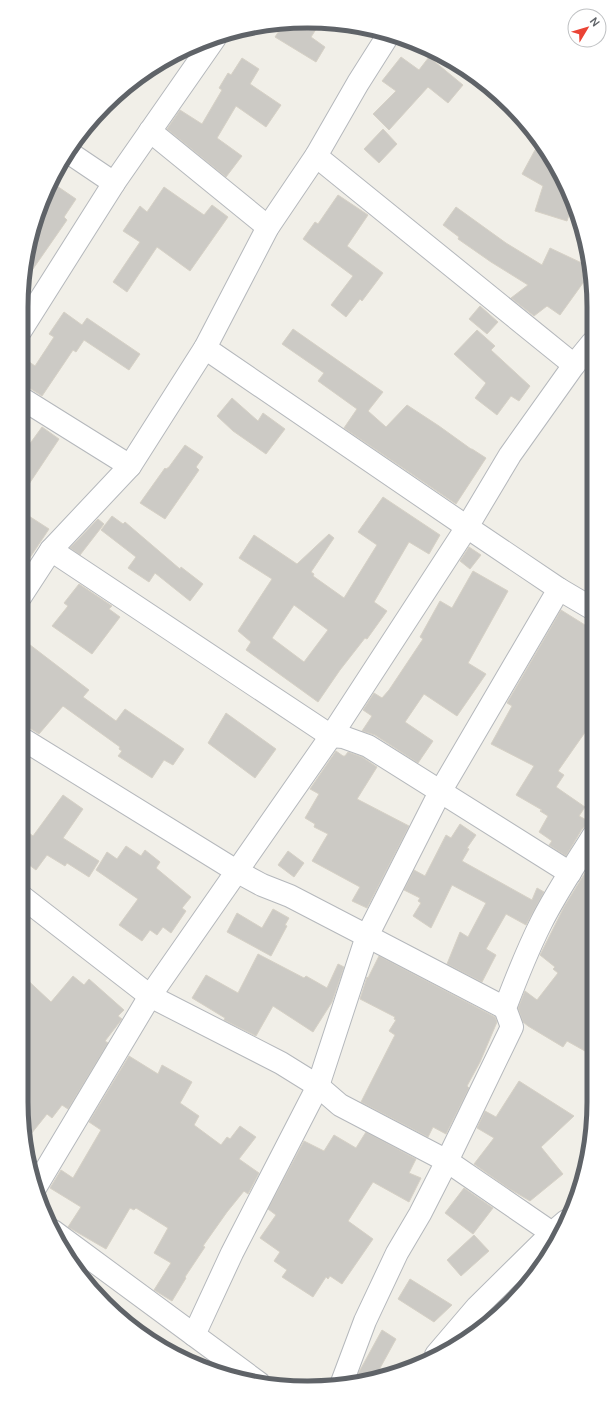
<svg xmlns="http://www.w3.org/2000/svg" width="615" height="1409" font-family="Manrope,sans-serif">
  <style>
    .building { fill: #cccac5; stroke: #d6d1c6; fill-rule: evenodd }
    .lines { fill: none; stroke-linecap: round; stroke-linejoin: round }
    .minor-casing { stroke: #b5b8bc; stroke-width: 24 }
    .minor { stroke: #fff; stroke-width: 22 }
    .rim { fill: none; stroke: #5f6368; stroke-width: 5 }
  </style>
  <rect width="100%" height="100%" fill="#f1efe8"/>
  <g class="building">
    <path d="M285,22L320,23L311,37L325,47L316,62L275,37Z"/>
    <path d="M401,57L419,70L429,57L463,85L448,103L428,87L389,130L373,114L396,91L382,81Z"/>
    <path d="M242,58L259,69L250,84L281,105L266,127L236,106L217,138L242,156L226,177L167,129L180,110L202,124L222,90L219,88L228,73L231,75Z"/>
    <path d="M383,129L397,144L379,163L364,149Z"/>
    <path d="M535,150H545L572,198L573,203L567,221L535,211L543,186L522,174Z"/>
    <path d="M54,184L76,199L64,217L67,220L26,279L35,221L48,201L44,199Z"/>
    <path d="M164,187L204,215L212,205L228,217L190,271L157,247L127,292L113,282L140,242L123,231L140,206L147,212Z"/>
    <path d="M338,195L368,215L347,246L383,273L362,301L360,299L346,317L331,305L353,276L303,239L315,222L318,224Z"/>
    <path d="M456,207L506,243L542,265L550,248L586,265L582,274L588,276L560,315L547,306L534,316L511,298L528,285L491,262L458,239L459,237L443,225Z"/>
    <path d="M480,306L498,322L487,334L469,319Z"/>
    <path d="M64,312L82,325L87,318L140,354L129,370L84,340L76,352L73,350L42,396L28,387L21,386V356L35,366L54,337L49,334Z"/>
    <path d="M293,329L383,392L368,411L386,427L407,405L439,426L471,449H472L486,458L456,504L344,428L357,409L318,381L324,373L282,344Z"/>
    <path d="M477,330L495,346L491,350L530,386L519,401L511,396L497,415L475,398L486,383L454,354Z"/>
    <path d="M232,398L258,421L263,413L285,429L266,454L233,431L217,416Z"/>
    <path d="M42,427L59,439L21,496V456Z"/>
    <path d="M185,445L203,457L196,467L199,470L165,519L140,503L165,468L166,469L169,467Z"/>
    <path d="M383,497L440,535L429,554L409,542L374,602L387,611L367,639L365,638L340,670L318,702L246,650L251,642L238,631L272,579L239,558L254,535L297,564L329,534L334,538L311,572L314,574L313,576L344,598L377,545L358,532ZM294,605L328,630L304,662L272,638Z"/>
    <path d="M21,511L49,529L21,571Z"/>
    <path d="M112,516L123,524L125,522L180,569L181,567L203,584L190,601L155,573L149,582L128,568L136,557L101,530Z"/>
    <path d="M98,519L104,524L80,555L70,548Z"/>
    <path d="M469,547L481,555L470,569L460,561Z"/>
    <path d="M473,571L508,591L468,663L486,674L457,716L424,694L405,722L433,741L418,763L375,735L362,731L372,716L363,710L374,693L382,698L389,690L423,639L420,637L440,601L452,608Z"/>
    <path d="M79,584L112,606L109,609L120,617L92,654L52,626L68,606L64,603Z"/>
    <path d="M561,610L593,630V721L558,771L564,775L556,787L585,807L579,816L590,822L582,829L566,856L549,845L552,841L539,832L548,816L540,811L542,810L516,795L534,766L491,744L512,706L507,703Z"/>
    <path d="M21,638L89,690L83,697L116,721L125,709L184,749L173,765L164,760L152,778L118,756L122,751L119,749L120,747L63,706L39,734L28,727L21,726V723L30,709L21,702Z"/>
    <path d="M226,713L276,749L255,778L208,743Z"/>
    <path d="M336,751L343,756H345L348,752L362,757L377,767L357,799L409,826L367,908L352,901L360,887L312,861L328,834L314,827L315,824L305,818L319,794L310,789Z"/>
    <path d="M63,795L83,809L63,838L99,861L89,877L67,863L65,866L47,855L36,870L21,859V827L33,836Z"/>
    <path d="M460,824L476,835L467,848L469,849L462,861L532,900L537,888L544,892L526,925L506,914L486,949L496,955L482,982L447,964L460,932L468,937L486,903L452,885L431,928L413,916L421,903L418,901L420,898L404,890L414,870L425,876L446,835L451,838Z"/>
    <path d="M126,846L141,856L145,850L160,862L156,868L191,897L182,908L186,911L171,933L163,927L157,935L150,930L142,941L119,925L138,899L96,870L107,852L117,859Z"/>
    <path d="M288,851L304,863L294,877L278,865Z"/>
    <path d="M593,862V895L594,1056L567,1041L563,1047L528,1026L523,1022L518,1008L525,991L537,1000L558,973L553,969L555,967L540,955L564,907L583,876Z"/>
    <path d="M273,909L289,918L285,925L287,926L271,956L227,932L237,913L262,928Z"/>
    <path d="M258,954L304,978L306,976L327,988L338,964L344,967L332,1002L313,1032L273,1006L256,1036L224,1020L225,1018L192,998L206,975L238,993Z"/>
    <path d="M379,956L495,1017L497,1022L480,1062L467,1086L469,1088L446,1134L433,1127L428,1137L361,1102L395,1035L389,1031L396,1020L394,1019L395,1017L360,999L367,977L368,978Z"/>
    <path d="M21,974L51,1002L73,976L84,985L89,979L124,1010L118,1016L122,1019L105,1041L108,1043L68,1109L62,1105L52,1118L47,1114L27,1139L21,1102Z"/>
    <path d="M129,1056L158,1074L162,1065L192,1082L180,1103L199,1116L194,1125L221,1145L227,1137L230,1139L240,1126L256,1137L239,1159L259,1173L248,1194L244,1191L227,1212L203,1246L205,1247L185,1277L186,1278L172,1301L154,1290L171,1263L154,1253L168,1228L136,1208L134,1210L130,1208L106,1249L68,1227L81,1207L50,1188L61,1170L73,1178L101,1130L89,1122Z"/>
    <path d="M519,1081L574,1116L541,1147L563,1174L530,1201L508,1188L474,1164L494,1138L477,1128L485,1111L496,1117Z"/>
    <path d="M366,1132L416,1159L409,1173L421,1178L409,1202L373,1182L348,1221L373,1239L342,1284L330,1276L328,1279L326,1277L313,1297L282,1277L287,1270L274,1261L280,1252L260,1238L276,1215L268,1209L304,1141L324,1151L334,1135L356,1148Z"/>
    <path d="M464,1188L493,1208L473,1234L445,1213Z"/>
    <path d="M474,1235L489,1251L461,1276L447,1260Z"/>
    <path d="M410,1279L452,1305L434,1322L398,1299Z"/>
    <path d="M382,1330L396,1339L374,1379L360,1383L356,1381L359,1372Z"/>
  </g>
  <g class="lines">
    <defs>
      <g id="minor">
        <path d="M150,131L268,227"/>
        <path d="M68,152L114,183"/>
        <path d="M316,156L574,365"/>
        <path d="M21,330L114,183L215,38"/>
        <path d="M205,348L467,527L559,589L593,609"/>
        <path d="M21,398L130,466"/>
        <path d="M51,550L331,736L343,737L368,746L570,873"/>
        <path d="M21,596L51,550L130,466L205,348L268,227L316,156L358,83L389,34"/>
        <path d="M21,738L238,872L262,885L290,896L367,936L505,1008"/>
        <path d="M21,896L150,996L281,1063L318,1086L340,1105L447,1161L552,1233L566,1221"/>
        <path d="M35,1188L150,996L331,736L467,527L510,455L574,365L592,343"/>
        <path d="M53,1231L259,1383"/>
        <path d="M194,1335L232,1253L318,1086L367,936L440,792L559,589"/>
        <path d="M436,1355L477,1307L552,1233"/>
        <path d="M341,1385L365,1321L397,1253L420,1214L447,1161L512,1027L505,1008C516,979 527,951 541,923C556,893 575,865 593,836"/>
      </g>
    </defs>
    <use href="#minor" class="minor-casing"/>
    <use href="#minor" class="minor"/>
  </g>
  <path d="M0 0H615V1409H0ZM307 28H308A279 279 0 0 1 587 307V1102A279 279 0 0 1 308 1381H307A279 279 0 0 1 28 1102V307A279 279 0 0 1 307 28Z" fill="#fff" fill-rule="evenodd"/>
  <path class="rim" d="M307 28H308A279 279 0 0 1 587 307V1102A279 279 0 0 1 308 1381H307A279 279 0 0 1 28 1102V307A279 279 0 0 1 307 28Z"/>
  <g transform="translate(587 28) rotate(52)"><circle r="19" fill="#ffffff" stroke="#bfc1c3"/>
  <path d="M0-3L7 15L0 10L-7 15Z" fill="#ea4335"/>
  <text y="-6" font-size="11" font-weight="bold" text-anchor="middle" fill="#5f6368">N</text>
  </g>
</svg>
